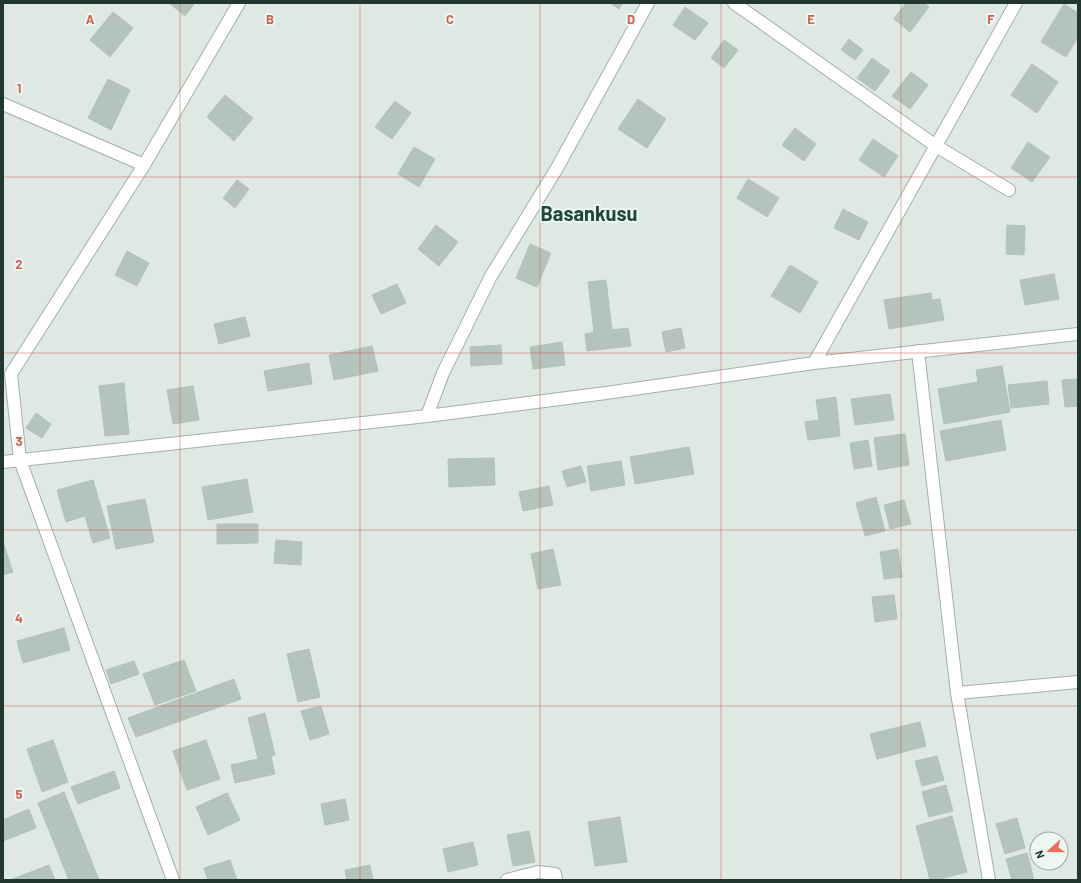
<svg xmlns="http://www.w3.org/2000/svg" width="1081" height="883" font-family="Barlow,sans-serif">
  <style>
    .building { fill: #b4c3bb; stroke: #b1c2b9 }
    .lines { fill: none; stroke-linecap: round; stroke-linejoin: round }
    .minor-casing { stroke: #a2b0a9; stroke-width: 14 }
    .tertiary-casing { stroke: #a2b0a9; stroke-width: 14 }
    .minor { stroke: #fff; stroke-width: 12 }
    .tertiary { stroke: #fff; stroke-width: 12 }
    .grid { fill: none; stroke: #cc6654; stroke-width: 1; stroke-opacity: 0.55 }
    .labels { text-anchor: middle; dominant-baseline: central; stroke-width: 4; stroke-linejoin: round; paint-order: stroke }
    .town-label { font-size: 20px; font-weight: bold; fill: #1e4839; stroke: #eef6f1 }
    .grid-label { font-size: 13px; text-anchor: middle; font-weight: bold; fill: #cc6654; stroke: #eef6f1; stroke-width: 4; stroke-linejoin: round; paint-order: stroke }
  </style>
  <rect width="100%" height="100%" fill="#dee9e3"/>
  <g class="building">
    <path d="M169,3H195L185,16Z"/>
    <path d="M610,3H623L619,9Z"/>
    <path d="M906,3H924L929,7L910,32L894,19Z"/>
    <path d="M1064,4L1078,13V37L1066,57L1041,42Z"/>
    <path d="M685,7L708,23L695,40L673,25Z"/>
    <path d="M113,12L133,28L110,57L90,40Z"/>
    <path d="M849,39L863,50L855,60L841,50Z"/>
    <path d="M724,40L738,50L724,68L711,58Z"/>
    <path d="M872,58L890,71L875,91L857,78Z"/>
    <path d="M1032,64L1058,82L1037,113L1011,95Z"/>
    <path d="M911,72L928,85L910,109L892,96Z"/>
    <path d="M108,79L130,90L111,130L88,118Z"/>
    <path d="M225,95L253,118L234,141L207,117Z"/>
    <path d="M638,99L666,119L647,148L618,129Z"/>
    <path d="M395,101L411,113L392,139L375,127Z"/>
    <path d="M795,128L816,144L804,161L782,145Z"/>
    <path d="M873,139L898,156L884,177L859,160Z"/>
    <path d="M1028,142L1050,157L1032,182L1011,168Z"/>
    <path d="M414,147L435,159L419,187L398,174Z"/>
    <path d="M748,179L779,198L767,217L737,198Z"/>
    <path d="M237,180L249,189L235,208L223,198Z"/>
    <path d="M843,209L868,222L859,240L834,228Z"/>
    <path d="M436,225L458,242L439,266L418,249Z"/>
    <path d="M1007,225L1025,226L1024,255L1006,254Z"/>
    <path d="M530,244L551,253L537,287L516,278Z"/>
    <path d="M127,251L149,263L137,286L115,275Z"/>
    <path d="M790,265L818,282L800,313L771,296Z"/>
    <path d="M1054,274L1059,299L1025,305L1020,280Z"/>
    <path d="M606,280L612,330L628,328L631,346L587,351L585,334L594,332L588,282Z"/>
    <path d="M397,284L406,303L381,314L372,295Z"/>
    <path d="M931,293L932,300L940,299L944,320L889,329L884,300Z"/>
    <path d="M245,317L250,336L219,344L214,324Z"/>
    <path d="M681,328L685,348L666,352L662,332Z"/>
    <path d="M562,342L565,365L533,369L530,347Z"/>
    <path d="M501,345L502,364L471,366L470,347Z"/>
    <path d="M372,346L378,371L334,380L329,355Z"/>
    <path d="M309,363L312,384L268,391L264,371Z"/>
    <path d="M1002,366L1010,412L944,424L938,389L978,382L976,370Z"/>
    <path d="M1078,379V406L1065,407L1062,380Z"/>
    <path d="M1047,381L1049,404L1011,408L1008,385Z"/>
    <path d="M124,383L129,434L105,436L99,386Z"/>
    <path d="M193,386L199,420L173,424L167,390Z"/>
    <path d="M890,394L894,420L855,425L851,399Z"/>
    <path d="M836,397L840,436L808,440L805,422L819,420L816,400Z"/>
    <path d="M36,413L51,424L42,438L26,428Z"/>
    <path d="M1001,420L1006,450L946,461L940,431Z"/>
    <path d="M905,434L909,465L878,470L874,438Z"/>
    <path d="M868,440L872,466L854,469L850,443Z"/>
    <path d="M689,447L694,474L635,484L630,457Z"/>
    <path d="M494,458L495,485L449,487L448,459Z"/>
    <path d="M621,461L625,485L591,491L587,466Z"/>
    <path d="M581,466L586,482L567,487L562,471Z"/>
    <path d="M247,479L253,512L208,520L202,487Z"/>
    <path d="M93,480L110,538L93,543L85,516L66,522L57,490Z"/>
    <path d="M549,486L553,505L523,511L519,492Z"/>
    <path d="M876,497L885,531L865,536L856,503Z"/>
    <path d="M145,499L154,542L116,549L107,506Z"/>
    <path d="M904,500L911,524L890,529L884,505Z"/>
    <path d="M217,524H258V543L217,544Z"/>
    <path d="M276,540L302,542L301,565L274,563Z"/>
    <path d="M3,542L13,572L3,575Z"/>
    <path d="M553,549L561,585L538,589L531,554Z"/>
    <path d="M898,549L902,577L884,579L880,552Z"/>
    <path d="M894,595L897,619L875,622L872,597Z"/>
    <path d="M64,628L70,650L23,663L17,641Z"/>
    <path d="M309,649L320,697L298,702L287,654Z"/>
    <path d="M184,660L196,691L155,705L143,674Z"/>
    <path d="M134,661L139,674L111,684L106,670Z"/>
    <path d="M234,679L241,699L136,737L128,718Z"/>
    <path d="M321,706L329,734L310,740L301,711Z"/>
    <path d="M265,713L275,755L258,759L248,718Z"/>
    <path d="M920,722L926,746L877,759L870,734Z"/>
    <path d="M53,740L68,782L42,792L27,749Z"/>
    <path d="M206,740L220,779L187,790L173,751Z"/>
    <path d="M271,756L275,774L235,783L231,765Z"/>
    <path d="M937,756L944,780L922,786L915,761Z"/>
    <path d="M114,771L120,788L78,804L71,787Z"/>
    <path d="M946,785L953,811L929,817L922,792Z"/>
    <path d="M64,792L99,880H69L38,803Z"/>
    <path d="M227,793L240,820L208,835L196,807Z"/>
    <path d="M345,799L349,820L325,825L321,804Z"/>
    <path d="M29,809L36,828L3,841V820Z"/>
    <path d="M952,816L967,872L936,880H930L916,826Z"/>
    <path d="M620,817L627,862L595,866L588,822Z"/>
    <path d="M1017,818L1025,848L1005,854L996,824Z"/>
    <path d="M529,831L535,862L513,866L507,835Z"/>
    <path d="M473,842L478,865L448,872L443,849Z"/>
    <path d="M1027,853L1034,880H1012L1006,859Z"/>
    <path d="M230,860L237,880H208L204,868Z"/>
    <path d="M49,865L55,880H10Z"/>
    <path d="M370,865L373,880H347L345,870Z"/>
  </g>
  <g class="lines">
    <defs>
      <g id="minor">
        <path d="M734,3L936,146L1009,190"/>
        <path d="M3,104L144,165"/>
        <path d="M918,351L957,693L1078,682"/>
        <path d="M814,363L1016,3"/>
        <path d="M427,416L443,373L491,276L557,168L648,3"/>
        <path d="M957,693L989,880"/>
        <path d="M173,880L20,460L11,374L144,165L239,3"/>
        <path d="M507,880L538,872L555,874L556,880"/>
      </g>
      <path id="tertiary" d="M3,462L427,416L606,393L814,363L1078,334"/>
    </defs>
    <use href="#minor" class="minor-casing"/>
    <use href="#tertiary" class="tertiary-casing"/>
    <use href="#minor" class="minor"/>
    <use href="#tertiary" class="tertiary"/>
  </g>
  <path class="grid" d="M180,3V880M360,3V880M540,3V880M721,3V880M901,3V880M3,177H1078M3,353H1078M3,530H1078M3,706H1078"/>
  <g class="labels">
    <g class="town-label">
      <text x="589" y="213">Basankusu</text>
    </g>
  </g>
  <g class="grid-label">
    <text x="90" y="24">A</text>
    <text x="270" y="24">B</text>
    <text x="450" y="24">C</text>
    <text x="631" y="24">D</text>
    <text x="811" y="24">E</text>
    <text x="991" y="24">F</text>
    <text x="19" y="93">1</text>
    <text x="19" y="269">2</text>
    <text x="19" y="446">3</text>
    <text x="19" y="623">4</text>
    <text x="19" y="799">5</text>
  </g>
  <rect width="1081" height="883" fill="none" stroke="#21372f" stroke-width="8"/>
  <g transform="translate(1049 851) rotate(249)"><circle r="19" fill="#eef6f1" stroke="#9caaa3"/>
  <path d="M0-3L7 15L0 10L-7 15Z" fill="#ea6e5b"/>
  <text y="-6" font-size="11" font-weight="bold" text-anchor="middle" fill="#21372f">N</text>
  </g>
</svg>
